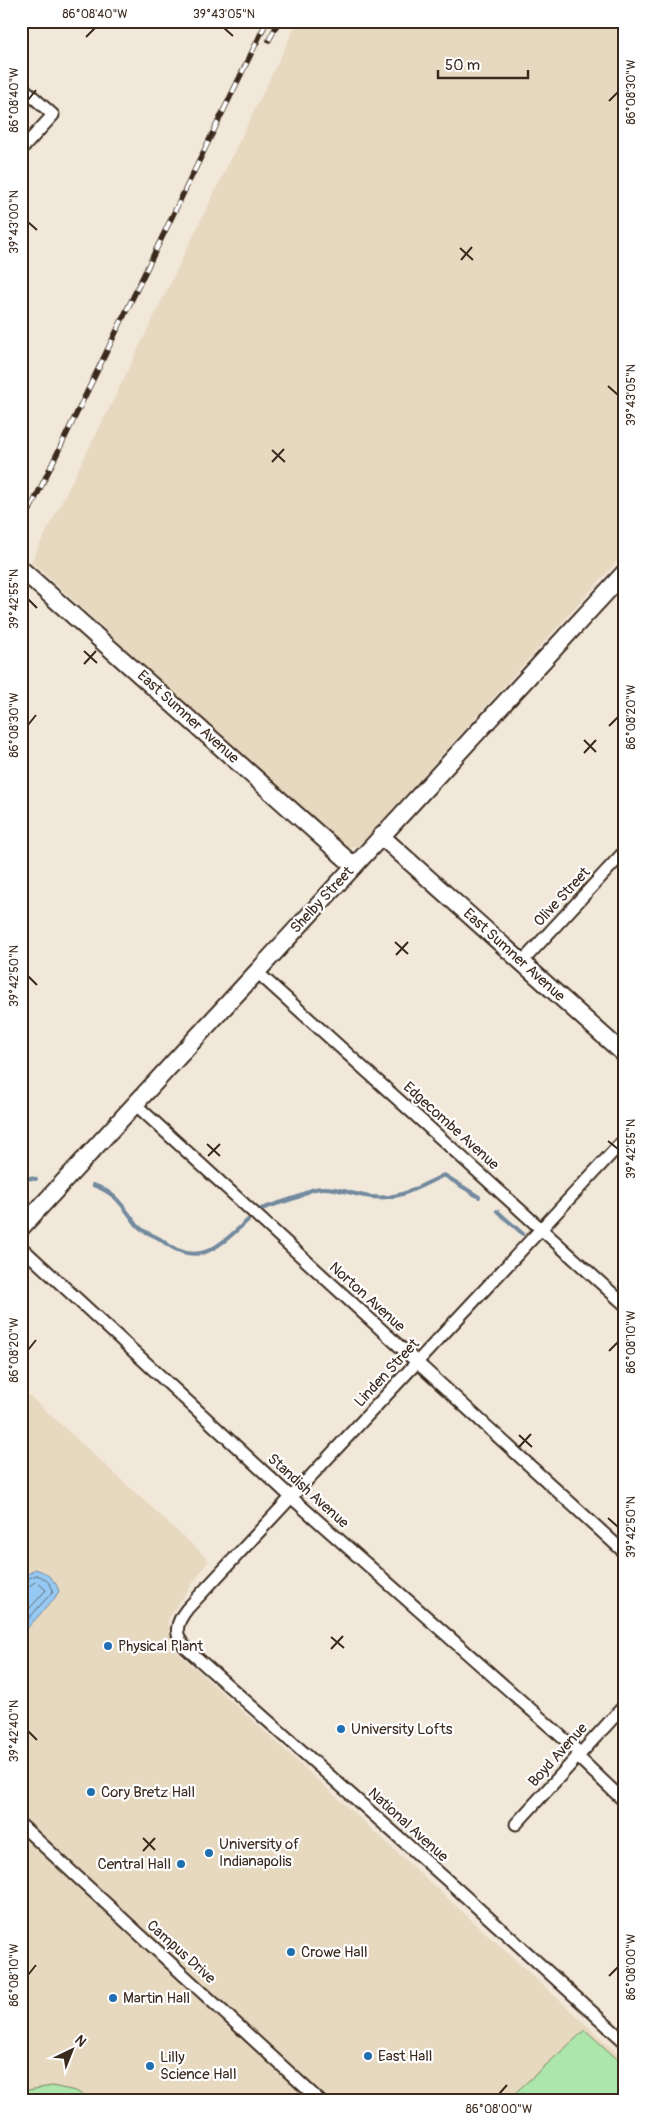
<svg xmlns="http://www.w3.org/2000/svg" width="645" height="2122" font-family="Pangolin,sans-serif">
  <style>
    .built { fill: #e7d8c0 }
    .green { fill: #ade6aa; stroke: #748864 }
    .water { fill: #96c9f3; stroke: #72899e }
    .lines { fill: none; stroke-linecap: round; stroke-linejoin: round }
    .shore { stroke: #5f6a73; stroke-width: 1 }
    .stream { stroke: #72899e; stroke-width: 4 }
    .street-casing { stroke: #3b2a1e; stroke-width: 15 }
    .secondary-casing { stroke: #3b2a1e; stroke-width: 20 }
    .street { stroke: #fff; stroke-width: 11 }
    .secondary { stroke: #fff; stroke-width: 16 }
    .rail-casing { stroke: #3b2a1e; stroke-width: 5.5 }
    .rail { stroke: #fff; stroke-width: 4; stroke-dasharray: 11; stroke-linecap: butt }
    .ticks { fill: none; stroke: #3b2a1e; stroke-width: 2 }
    .poi-dot { fill: #1f6fb2; stroke: #fff; stroke-width: 2 }
    .labels { text-anchor: middle; dominant-baseline: central; stroke-width: 4.5; stroke-linejoin: round; paint-order: stroke }
    .street-label { font-size: 15px; fill: #3b2a1e; stroke: #fff }
    .poi-label { font-size: 15px; fill: #3b2a1e; stroke: #fff; text-anchor: start }
    .neatline { fill: none; stroke: #3b2a1e; stroke-width: 2 }
    .ticks-label { font-size: 12px; text-anchor: middle; fill: #3b2a1e }
  </style>
  <rect width="100%" height="100%" fill="#f1e8da"/>
  <filter id="ink" filterUnits="userSpaceOnUse"><feTurbulence type="fractalNoise" baseFrequency=".02" numOctaves="2"/><feDisplacementMap in="SourceGraphic" scale="10" xChannelSelector="R" yChannelSelector="G"/><feConvolveMatrix kernelMatrix="1 2 1 2 8 2 1 2 1" color-interpolation-filters="sRGB"/></filter>
  <g filter="url(#ink)">
    <g class="built">
      <path d="M298,21H624V554L359,846L346,849L31,562L105,417Z"/>
      <path d="M21,1388L209,1560L168,1619L172,1647L624,2059V2101H21Z"/>
    </g>
    <g class="green">
      <path d="M585,2030L624,2065V2101H506Z"/>
      <path d="M52,2086L76,2091L92,2101H21V2093L28,2090Z"/>
    </g>
    <path class="water" d="M35,1569C46,1572 55,1579 59,1591L54,1599L21,1635V1579Z"/>
    <g class="lines">
      <g class="shore">
        <path d="M21,1582L36,1575C44,1577 51,1583 53,1591L21,1627"/>
        <path d="M21,1588L28,1587L36,1581L46,1590L21,1618"/>
      </g>
      <g class="stream">
        <path d="M21,1177L36,1179"/>
        <path d="M93,1185C117,1193 123,1207 137,1225C144,1233 152,1234 160,1239C198,1270 218,1247 248,1220"/>
        <path d="M261,1209C273,1205 286,1201 298,1197C304,1195 308,1190 315,1189C334,1185 352,1195 371,1197C401,1200 418,1187 444,1175L479,1197"/>
        <path d="M497,1211L523,1234"/>
      </g>
      <defs>
        <g id="street">
          <path d="M21,86L53,115L21,150"/>
          <path d="M522,962L624,852"/>
          <path d="M256,971L624,1304"/>
          <path d="M135,1104L624,1552"/>
          <path d="M624,1140L187,1609C176,1623 173,1634 186,1648L456,1888L624,2041"/>
          <path d="M21,1247L292,1498L580,1753"/>
          <path d="M577,1756L624,1801"/>
          <path d="M516,1824L624,1706"/>
          <path d="M21,1825L320,2101"/>
        </g>
        <g id="secondary">
          <path d="M21,569L354,866"/>
          <path d="M381,836L624,1054"/>
          <path d="M21,1228L624,573"/>
        </g>
      </defs>
      <use href="#street" class="street-casing"/>
      <use href="#secondary" class="secondary-casing"/>
      <use href="#street" class="street"/>
      <use href="#secondary" class="secondary"/>
      <defs>
        <g id="rail">
          <path d="M269,40L279,21"/>
          <path d="M21,528L267,21"/>
        </g>
      </defs>
      <use href="#rail" class="rail-casing"/>
      <use href="#rail" class="rail"/>
    </g>
  </g>
  <path class="ticks" d="M224,28L233,36M86,37L95,28M28,100L36,90M609,101L618,92M28,222L37,230M460,248L473,260M461,260L472,247M608,386L618,395M272,450L285,462M272,462L284,449M28,599L37,608M84,651L97,663M84,664L96,651M28,725L36,715M609,726L618,717M584,740L596,752M584,753L596,740M395,942L408,954M396,955L408,942M28,976L37,985M608,1141L618,1149M207,1144L220,1156M208,1156L220,1144M28,1350L36,1340M609,1351L618,1342M519,1435L532,1447M519,1447L531,1434M608,1518L618,1527M331,1637L344,1648M331,1649L343,1636M28,1731L37,1740M143,1838L155,1850M143,1851L155,1838M28,1975L36,1965M609,1976L618,1967M499,2094L507,2085"/>
  <g class="poi-dot">
    <circle cx="108" cy="1646" r="5"/>
    <circle cx="341" cy="1729" r="5"/>
    <circle cx="91" cy="1792" r="5"/>
    <circle cx="209" cy="1853" r="5"/>
    <circle cx="181" cy="1864" r="5"/>
    <circle cx="291" cy="1952" r="5"/>
    <circle cx="113" cy="1998" r="5"/>
    <circle cx="368" cy="2056" r="5"/>
    <circle cx="150" cy="2066" r="5"/>
  </g>
  <g class="labels">
    <g class="street-label">
      <text transform="translate(188 717) rotate(42)">East Sumner Avenue</text>
      <text transform="translate(562 897) rotate(-47)">Olive Street</text>
      <text transform="translate(322 900) rotate(-47)">Shelby Street</text>
      <text transform="translate(514 955) rotate(42)">East Sumner Avenue</text>
      <text transform="translate(451 1126) rotate(42)">Edgecombe Avenue</text>
      <text transform="translate(367 1297) rotate(42)">Norton Avenue</text>
      <text transform="translate(387 1373) rotate(-47)">Linden Street</text>
      <text transform="translate(308 1491) rotate(42)">Standish Avenue</text>
      <text transform="translate(558 1755) rotate(-48)">Boyd Avenue</text>
      <text transform="translate(408 1825) rotate(42)">National Avenue</text>
      <text transform="translate(181 1952) rotate(42)">Campus Drive</text>
    </g>
    <g class="poi-label">
      <text x="118" y="1646">Physical Plant</text>
      <text x="351" y="1729">University Lofts</text>
      <text x="101" y="1792">Cory Bretz Hall</text>
      <text x="219" y="1844">University of<tspan x="219" dy="17">Indianapolis</tspan></text>
      <text x="171" y="1864" text-anchor="end">Central Hall</text>
      <text x="301" y="1952">Crowe Hall</text>
      <text x="123" y="1998">Martin Hall</text>
      <text x="378" y="2056">East Hall</text>
      <text x="160" y="2057">Lilly<tspan x="160" dy="17">Science Hall</tspan></text>
    </g>
  </g>
  <rect width="645" height="2122" fill="none" stroke="#fff" stroke-width="55"/>
  <g transform="translate(72 2050) rotate(43)" stroke="#ffffff" stroke-width="4" paint-order="stroke">
  <path d="M0-4L9 19L0 12L-9 19Z" fill="#3b2a1e"/>
  <text y="-8" font-size="14" font-weight="bold" text-anchor="middle" fill="#3b2a1e">N</text>
  </g>
  <path d="M438 70v8h90v-8" fill="none" stroke="#3b2a1e" stroke-width="2.5"/>
  <text x="445" y="70" font-size="15" fill="#3b2a1e" stroke="#ffffff" stroke-width="4" paint-order="stroke">50 m</text>
  <rect x="28" y="28" width="590" height="2066" class="neatline"/>
  <g class="ticks-label">
    <text x="95" y="18">86°08'40"W</text>
    <text x="224" y="18">39°43'05"N</text>
    <text transform="translate(631 92) rotate(-90)" y="4">86°08'30"W</text>
    <text transform="translate(14 100) rotate(-90)" y="4">86°08'40"W</text>
    <text transform="translate(14 222) rotate(-90)" y="4">39°43'00"N</text>
    <text transform="translate(631 395) rotate(-90)" y="4">39°43'05"N</text>
    <text transform="translate(14 599) rotate(-90)" y="4">39°42'55"N</text>
    <text transform="translate(631 717) rotate(-90)" y="4">86°08'20"W</text>
    <text transform="translate(14 725) rotate(-90)" y="4">86°08'30"W</text>
    <text transform="translate(14 976) rotate(-90)" y="4">39°42'50"N</text>
    <text transform="translate(631 1149) rotate(-90)" y="4">39°42'55"N</text>
    <text transform="translate(631 1342) rotate(-90)" y="4">86°08'10"W</text>
    <text transform="translate(14 1350) rotate(-90)" y="4">86°08'20"W</text>
    <text transform="translate(631 1527) rotate(-90)" y="4">39°42'50"N</text>
    <text transform="translate(14 1731) rotate(-90)" y="4">39°42'40"N</text>
    <text transform="translate(631 1967) rotate(-90)" y="4">86°08'00"W</text>
    <text transform="translate(14 1975) rotate(-90)" y="4">86°08'10"W</text>
    <text x="499" y="2113">86°08'00"W</text>
  </g>
</svg>
